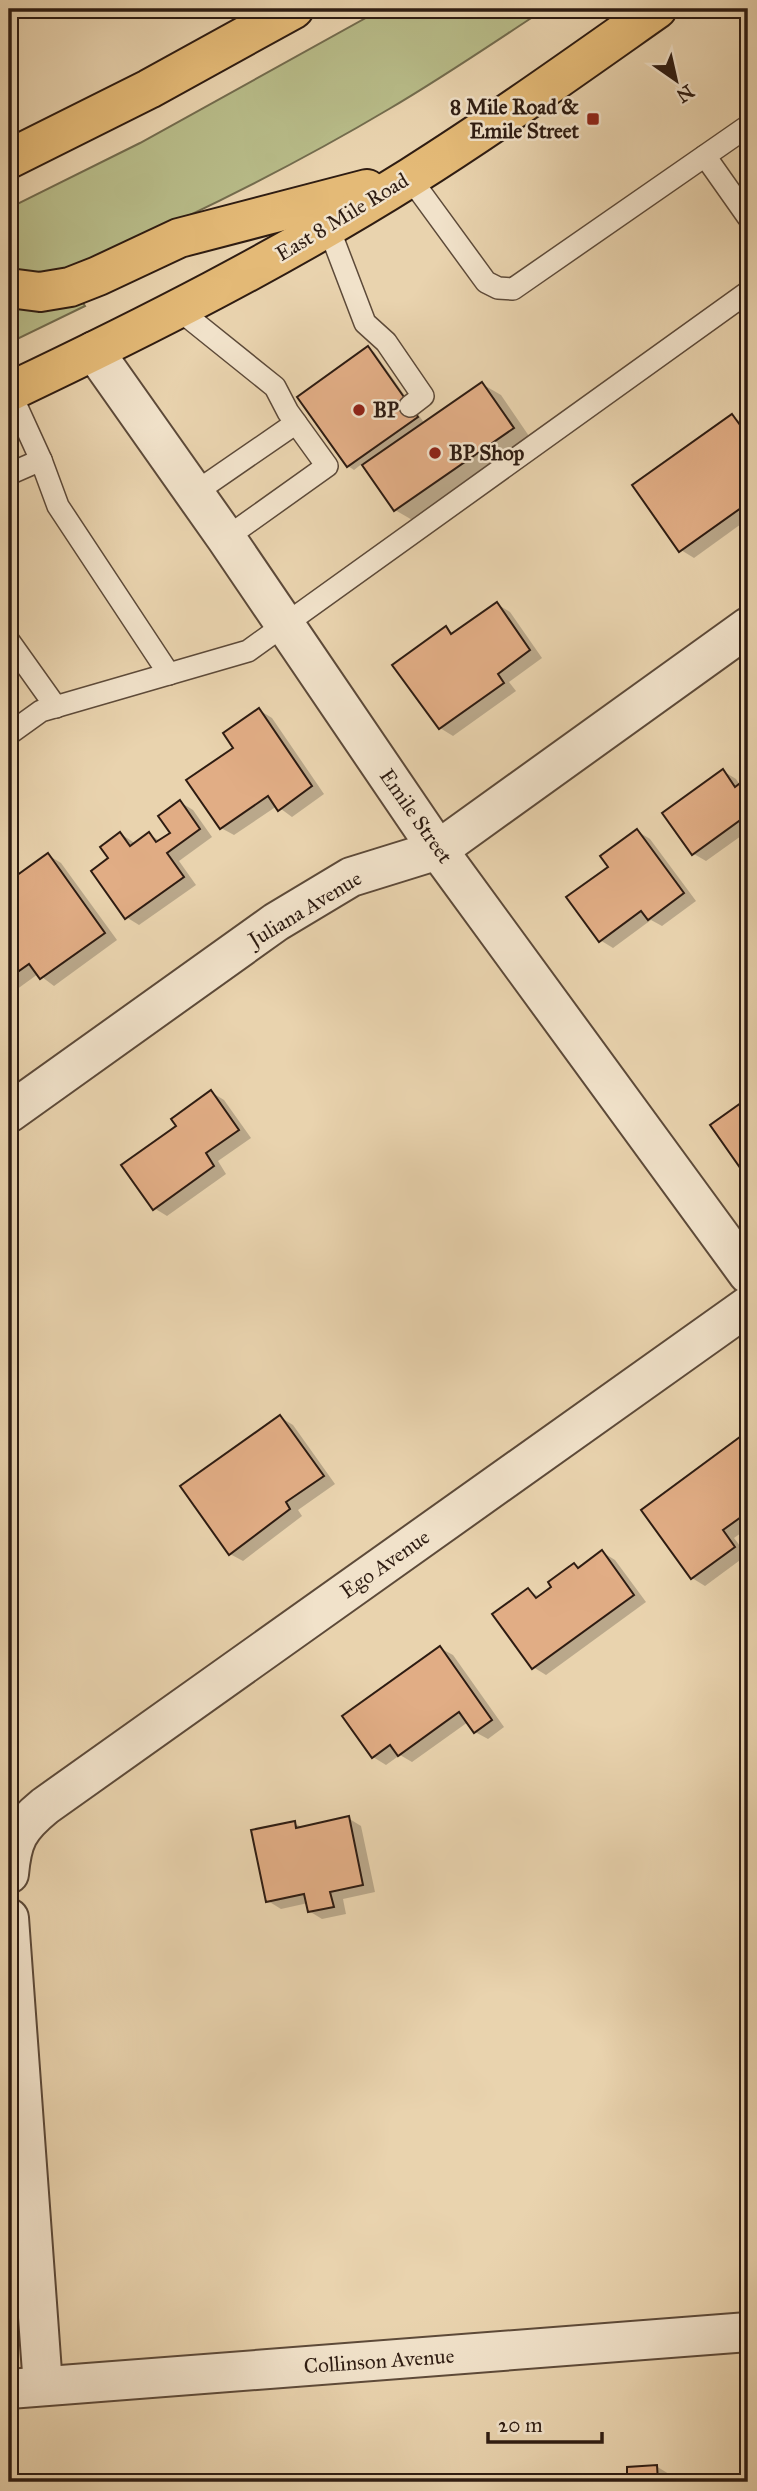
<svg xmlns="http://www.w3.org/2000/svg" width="757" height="2491" font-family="'IM FELL Great Primer',serif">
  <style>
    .green { fill: #b8bc89; stroke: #736c4e; stroke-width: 2 }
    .shadow { fill: #0003 }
    .building { fill: #e1ad85; stroke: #2e1c12; stroke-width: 2 }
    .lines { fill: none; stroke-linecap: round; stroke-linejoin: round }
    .service-casing { stroke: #5d4a39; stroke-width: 24 }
    .minor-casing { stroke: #5d4a39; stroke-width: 42 }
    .trunk-casing { stroke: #2e1c12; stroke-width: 42 }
    .service { stroke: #f1e2ca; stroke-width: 21 }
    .minor { stroke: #f1e2ca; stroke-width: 38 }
    .trunk { stroke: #e4ba77; stroke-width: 38 }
    .poi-dot { fill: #8f2418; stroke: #f1e2ca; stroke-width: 2.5 }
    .labels { text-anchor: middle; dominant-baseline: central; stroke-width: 5; stroke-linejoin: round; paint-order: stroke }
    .poi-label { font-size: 21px; font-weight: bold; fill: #2e1c12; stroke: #f1e2ca; text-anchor: start }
    .street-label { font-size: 21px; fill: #2e1c12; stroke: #f1e2ca }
  </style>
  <rect width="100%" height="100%" fill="#e9d3ae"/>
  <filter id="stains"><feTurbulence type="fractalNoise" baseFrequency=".00286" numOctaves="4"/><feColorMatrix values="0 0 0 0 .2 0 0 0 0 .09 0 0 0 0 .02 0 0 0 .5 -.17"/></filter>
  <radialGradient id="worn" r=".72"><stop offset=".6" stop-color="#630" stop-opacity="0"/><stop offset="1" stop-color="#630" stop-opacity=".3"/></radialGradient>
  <g class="green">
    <path d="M382,9H545C493,43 442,78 389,109C288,169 178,223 71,269L44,275L9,269V208L140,143Z"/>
    <path d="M83,303L85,306L9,343V306C35,309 58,309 83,303Z"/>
  </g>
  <g class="shadow">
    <path d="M368,348L374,352L425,424L482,384L501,395L531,439L414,521L395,510L363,463L354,470L348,466Z"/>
    <path d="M732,416L748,427V519L694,558L681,550Z"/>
    <path d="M497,604L510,612L542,658L509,682L516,691L453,736L440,728L446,629L455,634Z"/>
    <path d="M259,710L272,718L324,794L292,817L277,806L234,835L221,828Z"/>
    <path d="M723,771L736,779L740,785L748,779V831L706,861L694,854Z"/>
    <path d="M180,802L193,810L212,837L179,861L196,885L139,925L126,917L111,859L121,834L136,844L149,834L160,841L172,833Z"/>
    <path d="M637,831L650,839L696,901L662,926L651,920L613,948L600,940L611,867Z"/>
    <path d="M48,855L61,863L117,940L54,986L38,974L9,995V884Z"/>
    <path d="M211,1092L224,1100L251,1138L218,1161L226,1174L167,1216L154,1208L178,1126Z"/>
    <path d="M280,1417L293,1425L335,1484L298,1510L302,1516L243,1561L230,1554Z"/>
    <path d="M748,1434V1528L734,1538L747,1555L705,1586L692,1578L643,1510Z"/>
    <path d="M602,1552L615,1560L646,1602L546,1675L533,1667L528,1590L540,1597L553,1587L574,1565L580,1568Z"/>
    <path d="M440,1648L453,1655L504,1727L488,1739L475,1732L468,1722L412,1762L400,1755L386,1765L373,1757Z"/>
    <path d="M348,1818L361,1826L375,1892L343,1899L346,1914L322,1919L309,1911L308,1903L281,1909L268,1901L294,1823L303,1828Z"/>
    <path d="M656,2466L669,2474L670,2482H545L629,2475Z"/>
  </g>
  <g class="building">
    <path d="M368,346L418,417L347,467L297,397Z"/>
    <path d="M482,382L514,428L394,511L362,465Z"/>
    <path d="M732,414L748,436V503L679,552L632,485Z"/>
    <path d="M497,602L530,650L498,674L504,683L439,729L392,665L446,626L451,634Z"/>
    <path d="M259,708L312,786L278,811L268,796L220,829L186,780L233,748L223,733Z"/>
    <path d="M723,769L735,787L748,777V819L746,816L692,855L662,813Z"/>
    <path d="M180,800L200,829L167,853L184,877L125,919L91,871L108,858L100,847L120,832L130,846L149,832L156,842L170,833L158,816Z"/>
    <path d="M637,829L684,893L648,920L641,911L599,942L566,897L608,867L600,856Z"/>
    <path d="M48,853L105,933L40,979L29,964L9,978V881Z"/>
    <path d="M211,1090L239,1130L206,1153L214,1166L153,1210L121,1165L176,1126L171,1119Z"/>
    <path d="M748,1098V1179L710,1125Z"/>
    <path d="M280,1415L324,1476L286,1502L290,1509L229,1555L180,1486Z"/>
    <path d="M748,1431V1512L723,1530L735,1547L691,1579L641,1510Z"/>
    <path d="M602,1550L634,1595L532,1669L492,1614L528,1588L536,1598L551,1587L548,1582L574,1563L578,1568Z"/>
    <path d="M440,1646L492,1720L474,1733L459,1712L398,1756L390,1745L372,1758L342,1716Z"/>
    <path d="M349,1816L363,1885L330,1892L334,1907L308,1912L304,1894L266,1902L251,1830L295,1821L296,1828Z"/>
    <path d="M657,2465L658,2482H544V2480L627,2474V2467Z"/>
  </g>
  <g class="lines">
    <defs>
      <g id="service">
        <path d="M705,156L748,217"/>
        <path d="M410,178L486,282L498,288L513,289L748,126"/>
        <path d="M328,226L365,323L386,342L423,396L410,406"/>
        <path d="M178,309L275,387L288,412L327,466L226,538"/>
        <path d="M10,392L41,460L58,506L169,674"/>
        <path d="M9,474L41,460"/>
        <path d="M193,494L296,423"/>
        <path d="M9,641L56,707"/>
        <path d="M9,734L41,711L248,651L748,292"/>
      </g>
      <g id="minor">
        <path d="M94,351L226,538L438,850L748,1274"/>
        <path d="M9,1113L276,922L351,877L438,850L748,627"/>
        <path d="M9,1874C12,1840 18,1828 45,1806L748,1306"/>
        <path d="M9,1918L43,2386"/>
        <path d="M9,2389L748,2332"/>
      </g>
      <g id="trunk">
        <path d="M9,159L149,89L294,9"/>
        <path d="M9,288L40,292L70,287L98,276L179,238L367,189"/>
        <path d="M9,392C146,327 282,258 411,177C495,124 576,66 657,9"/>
      </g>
    </defs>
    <use href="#service" class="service-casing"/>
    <use href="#minor" class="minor-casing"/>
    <use href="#trunk" class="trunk-casing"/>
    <use href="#service" class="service"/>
    <use href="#minor" class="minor"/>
    <use href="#trunk" class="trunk"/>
  </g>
  <g class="poi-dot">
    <rect x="586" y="112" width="14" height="14" rx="3.5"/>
    <circle cx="359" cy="410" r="7"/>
    <circle cx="435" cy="453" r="7"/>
  </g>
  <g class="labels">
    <g class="poi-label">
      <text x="579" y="107" text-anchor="end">8 Mile Road &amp;<tspan x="579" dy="24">Emile Street</tspan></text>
      <text x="373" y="410">BP</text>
      <text x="449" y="453">BP Shop</text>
    </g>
    <g class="street-label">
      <text transform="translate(342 217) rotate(-31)">East 8 Mile Road</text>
      <text transform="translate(416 816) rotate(55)">Emile Street</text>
      <text transform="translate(305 909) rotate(-31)">Juliana Avenue</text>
      <text transform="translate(385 1564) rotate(-35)">Ego Avenue</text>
      <text transform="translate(379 2361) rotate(-4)">Collinson Avenue</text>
    </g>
  </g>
  <rect width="757" height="2491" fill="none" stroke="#e9d3ae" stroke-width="35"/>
  <rect x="10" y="10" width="736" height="2470" fill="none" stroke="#2e1c12" stroke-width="3.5"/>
  <rect x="18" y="18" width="722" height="2456" fill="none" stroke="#2e1c12" stroke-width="2"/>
  <g transform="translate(676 80) rotate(146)" stroke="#f1e2ca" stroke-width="5" paint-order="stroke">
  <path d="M0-5L12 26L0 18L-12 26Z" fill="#2e1c12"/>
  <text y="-10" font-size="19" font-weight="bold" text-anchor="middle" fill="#2e1c12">N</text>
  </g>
  <path d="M488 2432v10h114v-10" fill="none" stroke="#2e1c12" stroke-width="3.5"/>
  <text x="498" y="2432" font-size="21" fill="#2e1c12" stroke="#f1e2ca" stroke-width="5" paint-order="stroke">20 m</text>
  <rect width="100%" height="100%" filter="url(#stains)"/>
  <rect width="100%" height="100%" fill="url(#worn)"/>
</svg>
